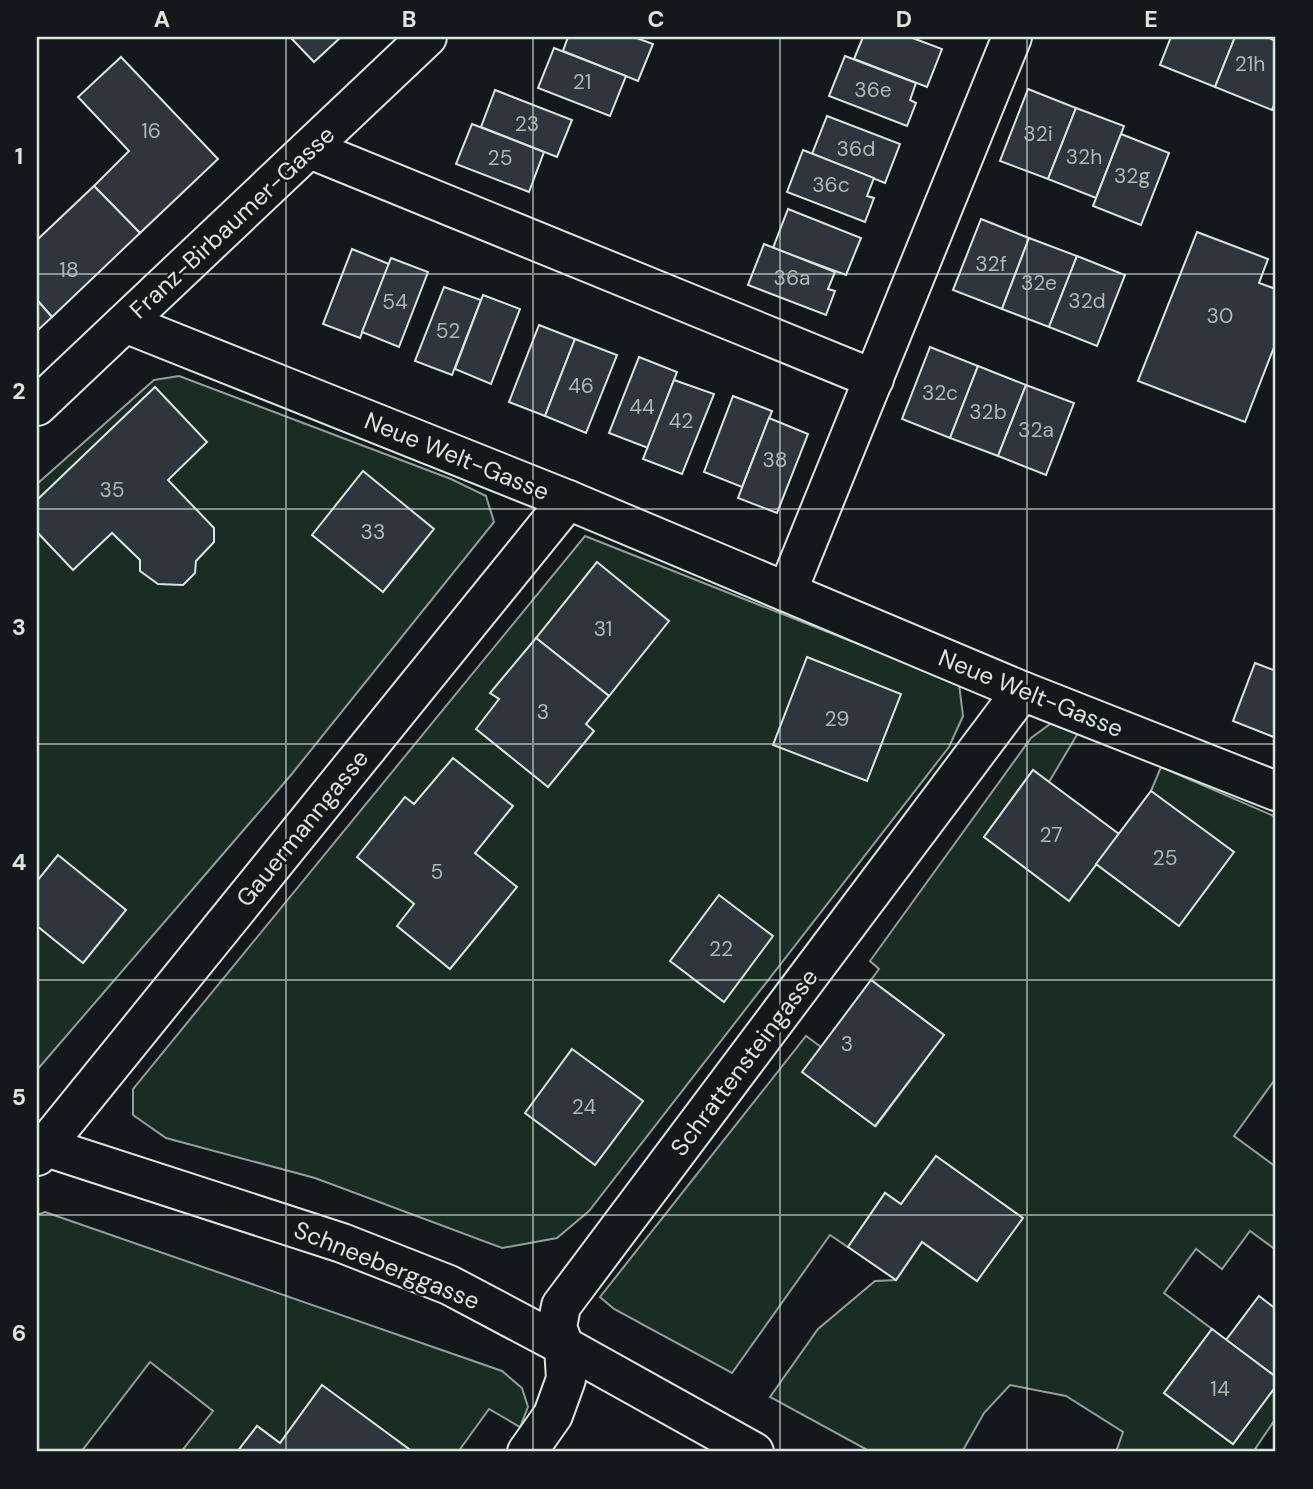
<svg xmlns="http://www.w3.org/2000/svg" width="1313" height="1489" font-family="'DM Sans',sans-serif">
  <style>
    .green { fill: #1a2d24; stroke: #939e99; stroke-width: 2 }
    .building { fill: #2c363c; stroke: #d8e6dc; stroke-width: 2 }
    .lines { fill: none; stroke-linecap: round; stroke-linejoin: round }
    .minor-casing { stroke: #d8e6dc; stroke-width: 42 }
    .minor { stroke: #14181c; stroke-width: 38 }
    .grid { fill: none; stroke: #d8e6dc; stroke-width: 2; stroke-opacity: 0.55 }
    .labels { text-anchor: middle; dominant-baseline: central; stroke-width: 5; stroke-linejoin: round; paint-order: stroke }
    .number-label { font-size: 21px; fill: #adbab4 }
    .street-label { font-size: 24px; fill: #d8e6dc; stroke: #14181c }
    .neatline { fill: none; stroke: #d8e6dc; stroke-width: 2.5 }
    .grid-label { font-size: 23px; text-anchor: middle; font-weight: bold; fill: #d8e6dc }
  </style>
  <rect width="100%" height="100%" fill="#14181c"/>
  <g class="green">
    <path d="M179,376L451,479L486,496L494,522L291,775L37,1070V484L154,380Z"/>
    <path d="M585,536L959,684L963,716L949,747L589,1211L557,1238L502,1248L315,1178L166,1138L133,1115V1089Z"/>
    <path d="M1053,722L1078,733L1049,782L1033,770L984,837L1069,900L1096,864L1179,925L1233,852L1151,791L1161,767L1276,817V1078L1234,1136L1276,1167V1250L1250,1231L1222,1269L1196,1249L1164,1293L1212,1329L1164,1393L1233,1444L1276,1386V1418L1253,1452H1116L1123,1432L1066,1396L1010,1385L984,1413L962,1452H871L770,1397L818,1329L875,1281L896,1280L922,1242L977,1281L1022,1218L936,1156L901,1204L885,1193L848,1247L830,1235L732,1373L614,1309L600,1297L806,1036L821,1047L876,1126L944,1035L871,980L879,969L870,961L1031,738Z"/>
    <path d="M45,1212L502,1371L522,1388L528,1407L520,1427L489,1409L458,1452H413L322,1386L280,1443L257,1426L237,1452H181L213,1411L150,1362L81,1452H37V1215Z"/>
  </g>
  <g class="building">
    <path d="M290,37H341L314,62Z"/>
    <path d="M568,37H634L653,44L638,81L563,51Z"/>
    <path d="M863,37H910L942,49L927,87L854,59Z"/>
    <path d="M1171,37H1235L1215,87L1160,65Z"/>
    <path d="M1235,37H1267L1276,41V99L1272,110L1215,87Z"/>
    <path d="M554,48L626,76L610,116L538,88Z"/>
    <path d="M845,56L916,83L910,100L916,103L907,126L829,96Z"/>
    <path d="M121,57L218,159L140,233L94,186L129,151L78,97Z"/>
    <path d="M1028,89L1076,108L1048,179L1000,161Z"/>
    <path d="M495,90L572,120L557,157L481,127Z"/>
    <path d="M1076,108L1124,126L1096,198L1048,179Z"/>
    <path d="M827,116L900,144L885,183L812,154Z"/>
    <path d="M472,124L544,152L529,192L456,164Z"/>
    <path d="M1121,134L1169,153L1141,225L1093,206Z"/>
    <path d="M803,150L874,178L867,196L874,198L865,222L787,192Z"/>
    <path d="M94,186L140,233L52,317L37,300V240Z"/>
    <path d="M788,209L861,238L846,275L773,248Z"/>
    <path d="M981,219L1029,238L1002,309L953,290Z"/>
    <path d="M1197,232L1268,259L1259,283L1276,289V342L1245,422L1138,381Z"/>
    <path d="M1029,238L1077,256L1049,327L1002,309Z"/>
    <path d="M764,244L835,272L828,289L835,291L826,315L748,285Z"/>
    <path d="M352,249L389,264L360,338L323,324Z"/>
    <path d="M1077,256L1125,275L1097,346L1049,327Z"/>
    <path d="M391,258L428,272L399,347L362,332Z"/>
    <path d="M444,287L481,300L452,375L415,361Z"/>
    <path d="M483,295L520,309L491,384L455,369Z"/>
    <path d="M37,300L52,317L37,331Z"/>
    <path d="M539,325L575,339L545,416L509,402Z"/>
    <path d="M575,339L617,355L586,433L545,416Z"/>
    <path d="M930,347L978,366L950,438L902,419Z"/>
    <path d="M639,357L677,372L648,448L609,433Z"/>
    <path d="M978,366L1026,385L998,456L950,438Z"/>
    <path d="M674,380L714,394L682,474L643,459Z"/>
    <path d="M1026,385L1074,403L1046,475L998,456Z"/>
    <path d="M155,387L207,442L168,480L214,528V542L196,561L195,573L183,585L158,584L140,571V560L112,533L73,570L37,532V500Z"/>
    <path d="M733,396L772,411L742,487L704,472Z"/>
    <path d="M769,418L808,434L777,513L738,498Z"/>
    <path d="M363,471L434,529L383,592L312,535Z"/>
    <path d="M597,562L669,621L609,696L536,638Z"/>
    <path d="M536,638L609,696L586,724L594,731L548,787L476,729L499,699L490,693Z"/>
    <path d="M807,657L901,694L867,781L773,745Z"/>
    <path d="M1255,663L1276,671V738L1233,721Z"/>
    <path d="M453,758L513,806L475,853L517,887L450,969L397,926L414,904L357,857L405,797L414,804Z"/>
    <path d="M1033,770L1119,834L1069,901L984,837Z"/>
    <path d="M1151,791L1234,852L1179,926L1096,864Z"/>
    <path d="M58,855L126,910L83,963L37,926V881Z"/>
    <path d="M719,895L773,936L724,1002L670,961Z"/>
    <path d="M871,980L944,1035L875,1126L802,1072Z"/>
    <path d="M572,1049L643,1101L595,1165L525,1113Z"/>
    <path d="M936,1156L1023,1218L977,1281L922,1242L896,1280L848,1247L885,1193L901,1204Z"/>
    <path d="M1259,1296L1276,1309V1377L1226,1340Z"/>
    <path d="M1212,1329L1276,1377V1386L1233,1444L1164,1393Z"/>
    <path d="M322,1385L413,1452H237L257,1426L280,1443Z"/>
  </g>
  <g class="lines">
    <defs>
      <g id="minor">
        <path d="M310,149L874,379"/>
        <path d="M125,323L568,500L1022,691L1276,791"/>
        <path d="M37,406L427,37"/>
        <path d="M787,592L1012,37"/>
        <path d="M37,1144L342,1243L449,1285L564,1346L754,1452"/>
        <path d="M37,1156L568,500"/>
        <path d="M527,1452L553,1415L566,1379L564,1346L557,1327L561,1306L1022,691"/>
      </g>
    </defs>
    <use href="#minor" class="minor-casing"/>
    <use href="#minor" class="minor"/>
  </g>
  <path class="grid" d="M286,37V1452M533,37V1452M780,37V1452M1027,37V1452M37,274H1276M37,509H1276M37,744H1276M37,980H1276M37,1215H1276"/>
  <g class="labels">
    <g class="number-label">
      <text x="1250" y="64">21h</text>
      <text x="582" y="82">21</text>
      <text x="873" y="90">36e</text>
      <text x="527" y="124">23</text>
      <text x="151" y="131">16</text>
      <text x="1038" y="134">32i</text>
      <text x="856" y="149">36d</text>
      <text x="1084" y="157">32h</text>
      <text x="500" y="158">25</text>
      <text x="1132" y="176">32g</text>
      <text x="831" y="185">36c</text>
      <text x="991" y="264">32f</text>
      <text x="69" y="270">18</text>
      <text x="792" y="278">36a</text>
      <text x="1039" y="283">32e</text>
      <text x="1087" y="301">32d</text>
      <text x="395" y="302">54</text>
      <text x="1220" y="316">30</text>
      <text x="448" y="331">52</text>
      <text x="581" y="386">46</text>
      <text x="940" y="393">32c</text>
      <text x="642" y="407">44</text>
      <text x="988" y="412">32b</text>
      <text x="681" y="421">42</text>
      <text x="1036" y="430">32a</text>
      <text x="775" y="460">38</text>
      <text x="112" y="490">35</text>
      <text x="373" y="532">33</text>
      <text x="603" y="629">31</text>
      <text x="543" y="712">3</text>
      <text x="837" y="719">29</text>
      <text x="1051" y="835">27</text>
      <text x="1165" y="858">25</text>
      <text x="437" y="872">5</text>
      <text x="721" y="949">22</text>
      <text x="847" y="1044">3</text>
      <text x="584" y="1107">24</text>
      <text x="1220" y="1389">14</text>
    </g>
    <g class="street-label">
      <text transform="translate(232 222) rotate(-43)">Franz-Birbaumer-Gasse</text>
      <text transform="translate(457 456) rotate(22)">Neue Welt-Gasse</text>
      <text transform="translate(1031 693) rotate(22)">Neue Welt-Gasse</text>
      <text transform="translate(302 828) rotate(-51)">Gauermanngasse</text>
      <text transform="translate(744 1062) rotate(-53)">Schrattensteingasse</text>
      <text transform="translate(387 1265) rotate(22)">Schneeberggasse</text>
    </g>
  </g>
  <rect width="1313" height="1489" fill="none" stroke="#14181c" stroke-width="77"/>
  <rect x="38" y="38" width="1236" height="1412" class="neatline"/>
  <g class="grid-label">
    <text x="162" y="27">A</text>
    <text x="409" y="27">B</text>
    <text x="656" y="27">C</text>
    <text x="904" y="27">D</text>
    <text x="1151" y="27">E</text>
    <text x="19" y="164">1</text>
    <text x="19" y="399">2</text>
    <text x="19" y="635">3</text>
    <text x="19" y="870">4</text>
    <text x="19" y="1105">5</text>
    <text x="19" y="1341">6</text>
  </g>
</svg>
